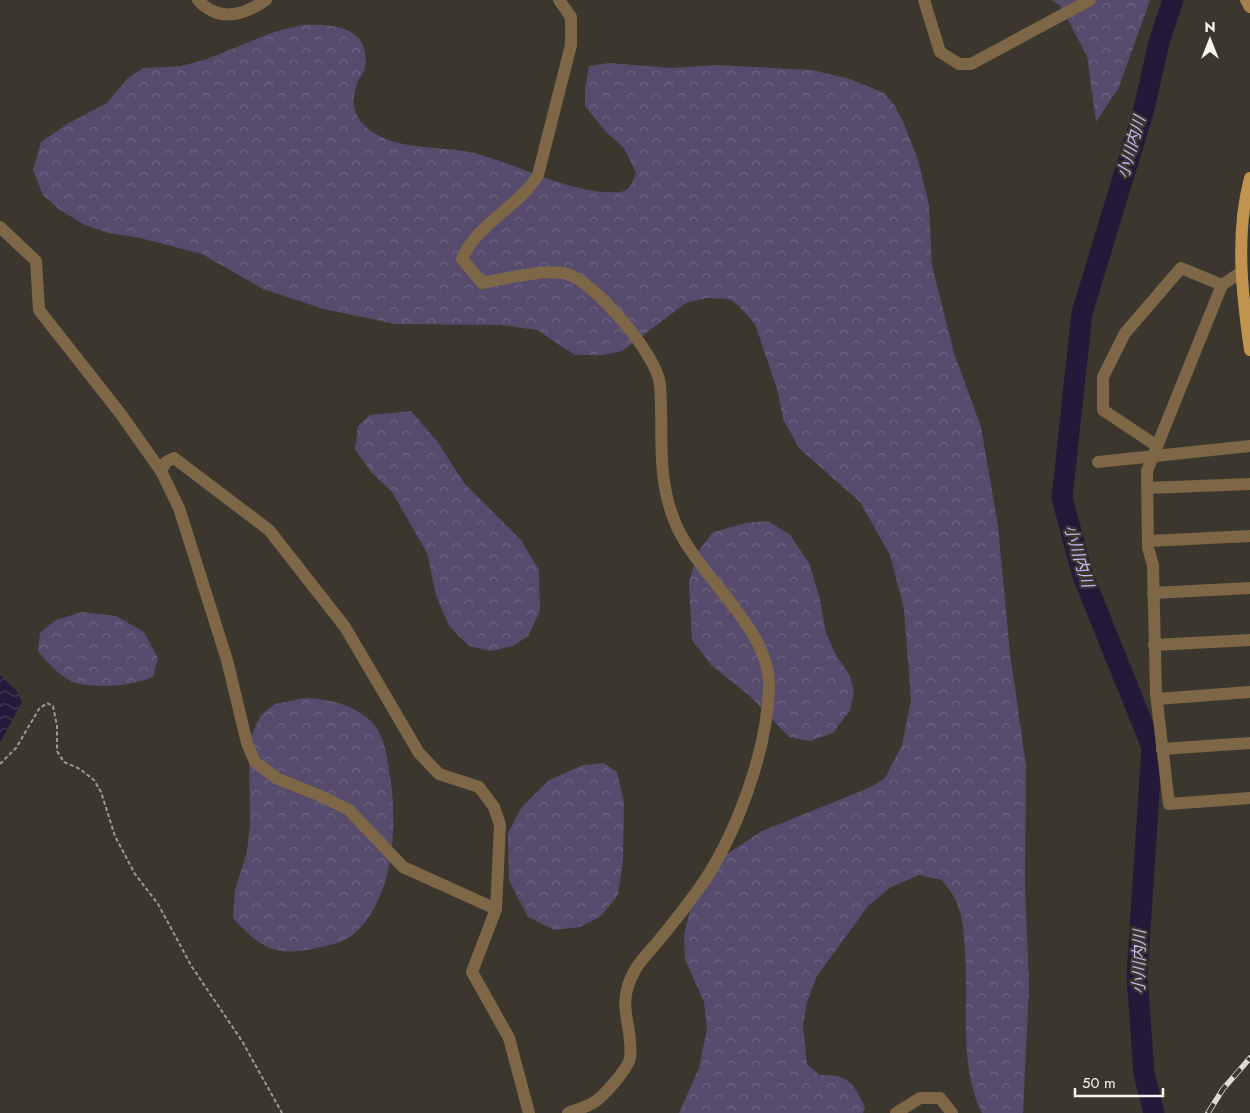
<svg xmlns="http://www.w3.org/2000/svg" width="1250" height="1113" font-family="Jost,'Noto Sans JP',sans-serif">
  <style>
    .forest { fill: url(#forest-crowns) }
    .water { fill: url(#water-waves) }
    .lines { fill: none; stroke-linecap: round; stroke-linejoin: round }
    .river { stroke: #25193a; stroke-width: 21 }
    .path { stroke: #9e9a93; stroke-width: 2; stroke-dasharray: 4 2.5; stroke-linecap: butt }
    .street { stroke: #7d6746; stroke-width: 12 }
    .secondary { stroke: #a4814b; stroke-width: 12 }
    .primary { stroke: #c1944e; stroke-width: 12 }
    .rail-casing { stroke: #dedad5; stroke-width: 5.5 }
    .rail { stroke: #3c372e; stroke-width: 4; stroke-dasharray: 11; stroke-linecap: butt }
    .labels { text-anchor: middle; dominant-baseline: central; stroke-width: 4.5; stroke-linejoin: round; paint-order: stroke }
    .water-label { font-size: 16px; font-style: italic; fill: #ccb8f9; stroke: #3c372e }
  </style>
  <defs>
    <pattern id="forest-crowns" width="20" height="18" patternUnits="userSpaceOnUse" patternTransform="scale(1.25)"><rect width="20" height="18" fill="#564b6d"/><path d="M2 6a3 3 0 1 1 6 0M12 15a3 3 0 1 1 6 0" fill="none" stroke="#6f6582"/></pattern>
    <pattern id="water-waves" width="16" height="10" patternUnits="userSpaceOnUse" patternTransform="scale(1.25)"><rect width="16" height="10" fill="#25193a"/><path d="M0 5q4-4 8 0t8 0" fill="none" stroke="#453b57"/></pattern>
  </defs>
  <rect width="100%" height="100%" fill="#3c372e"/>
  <g class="forest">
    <path d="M1051,0H1150L1119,87L1096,122L1087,56L1060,5Z"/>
    <path d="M302,25C332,24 371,25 365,68C364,72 360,77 358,81C352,98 351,113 365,126C392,152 440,145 474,153C518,164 574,196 620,192C630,191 633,181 636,173L624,148L606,132L585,106V89L589,66L609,63L672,68L716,65L812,70L850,79L884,93L895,106L905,126L918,160L929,205L932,266L954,353L981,427L998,526L1010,654L1026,766L1025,886L1029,986L1023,1113H982C958,1064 969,1003 965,951C964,934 963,914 955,899C952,892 946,886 942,880L919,875L891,887L868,906L817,976L807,1002L803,1025L807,1064L819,1075C849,1075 852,1081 865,1107L863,1113H679L699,1068L707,1029L704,1002L685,959L684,935L690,910L721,858L762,831L869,788L885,778L902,745L911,700L904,609L890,555L860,502L799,448L783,419L778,392L755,324L739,306L729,299L706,298L686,303L622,351L602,355H575L537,330L501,325L395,324L324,309L263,289L202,254L140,238L108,233L85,225L60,210L43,195L33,170L41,142L69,123L107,103L128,78L143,68L182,66L207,59L274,32Z"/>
    <path d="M411,411L437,441L464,483L521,540L539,570L540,611L528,636L513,646L490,651L469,646L449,626L436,595L427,553L392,492L372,473L355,449L358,426L370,415Z"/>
    <path d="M768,521L790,535L809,563L820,599L826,633L835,653L850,676L854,692L850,710L833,733L810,741L789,737L750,696L711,665L692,640L689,583L697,553L713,532L746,523Z"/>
    <path d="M82,612L116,616L144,632L158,658L153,677C130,686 101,689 76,683C64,680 45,661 38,651L40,633L56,620Z"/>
    <path d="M305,698C330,699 352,704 371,721C383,733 387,754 389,770C398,820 396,897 354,934C343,943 326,946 312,949C272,957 258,945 233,918L235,890L247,852L250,824L249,740L261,715L275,704Z"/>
    <path d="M604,763L617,772L624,802L623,859L618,895L601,916L580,927L554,930L528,917L509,880L508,833L521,808L549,780L583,765Z"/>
  </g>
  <path class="water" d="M0,675L16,690L22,702L0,743Z"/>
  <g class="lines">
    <path class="river" d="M1154,1113L1144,1074L1137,975L1152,747L1083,576L1062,498L1082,313L1144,109L1159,42L1173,0"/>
    <path class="path" d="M0,764L16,748L39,709L47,703L53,706L57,726V751L64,762L80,769L94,780L101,792L115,836L135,874L158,904L192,967L242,1041L282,1113"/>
    <g class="street">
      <path d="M198,0C219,23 244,15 266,0"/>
      <path d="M559,0L571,17V45L538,175C518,208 477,223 462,259L482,283C503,279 547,268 567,274C595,282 658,356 660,385C664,436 655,478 677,527C700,577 771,631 769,686C768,750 735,839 698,890C684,909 670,927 655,945C648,953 640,961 635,970C614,1007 634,1024 630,1058C628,1069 603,1097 593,1103C586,1107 576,1110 568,1113"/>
      <path d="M924,0L940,52L959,64H971L1090,0"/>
      <path d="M0,227L36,261L39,310L120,413L161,471L179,508L227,660L247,743L255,762L278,779L321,796L349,810L403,867L496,909"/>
      <path d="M1240,273L1222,285L1147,471L1148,548L1153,565L1156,694L1169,804L1250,798"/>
      <path d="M1157,446L1103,410V377L1125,333L1181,268L1222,285"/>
      <path d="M1098,462L1250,446"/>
      <path d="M161,471L166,462L174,458L269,530L345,627L419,753L439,774L479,787L494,807L500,825L496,909L472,972L509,1038L529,1113"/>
      <path d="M1147,488L1250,484"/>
      <path d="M1148,541L1250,536"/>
      <path d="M1153,593L1250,588"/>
      <path d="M1154,645L1250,640"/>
      <path d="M1157,699L1250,692"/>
      <path d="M1162,749L1250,743"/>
      <path d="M896,1113L920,1098H940L952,1113"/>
    </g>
    <path class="secondary" d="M1246,0L1250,7"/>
    <path class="primary" d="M1250,178C1235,235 1242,293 1250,350"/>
    <defs>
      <path id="rail" d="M1208,1113L1223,1089L1250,1058"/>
    </defs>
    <use href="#rail" class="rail-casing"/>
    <use href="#rail" class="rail"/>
  </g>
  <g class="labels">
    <g class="water-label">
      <text transform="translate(1131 147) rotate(-74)">小川内川</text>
      <text transform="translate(1079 556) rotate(73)">小川内川</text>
      <text transform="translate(1139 962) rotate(-89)">小川内川</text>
    </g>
  </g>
  <g transform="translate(1210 40)" stroke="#3c372e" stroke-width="4" paint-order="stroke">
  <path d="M0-4L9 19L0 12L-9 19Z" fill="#f6f2ed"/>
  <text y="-8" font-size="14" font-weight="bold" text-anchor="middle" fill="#f6f2ed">N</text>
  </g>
  <path d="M1075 1088v8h88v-8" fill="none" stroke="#f6f2ed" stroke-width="2.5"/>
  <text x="1082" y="1088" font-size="15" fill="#f6f2ed" stroke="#3c372e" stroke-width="4" paint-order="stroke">50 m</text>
</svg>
